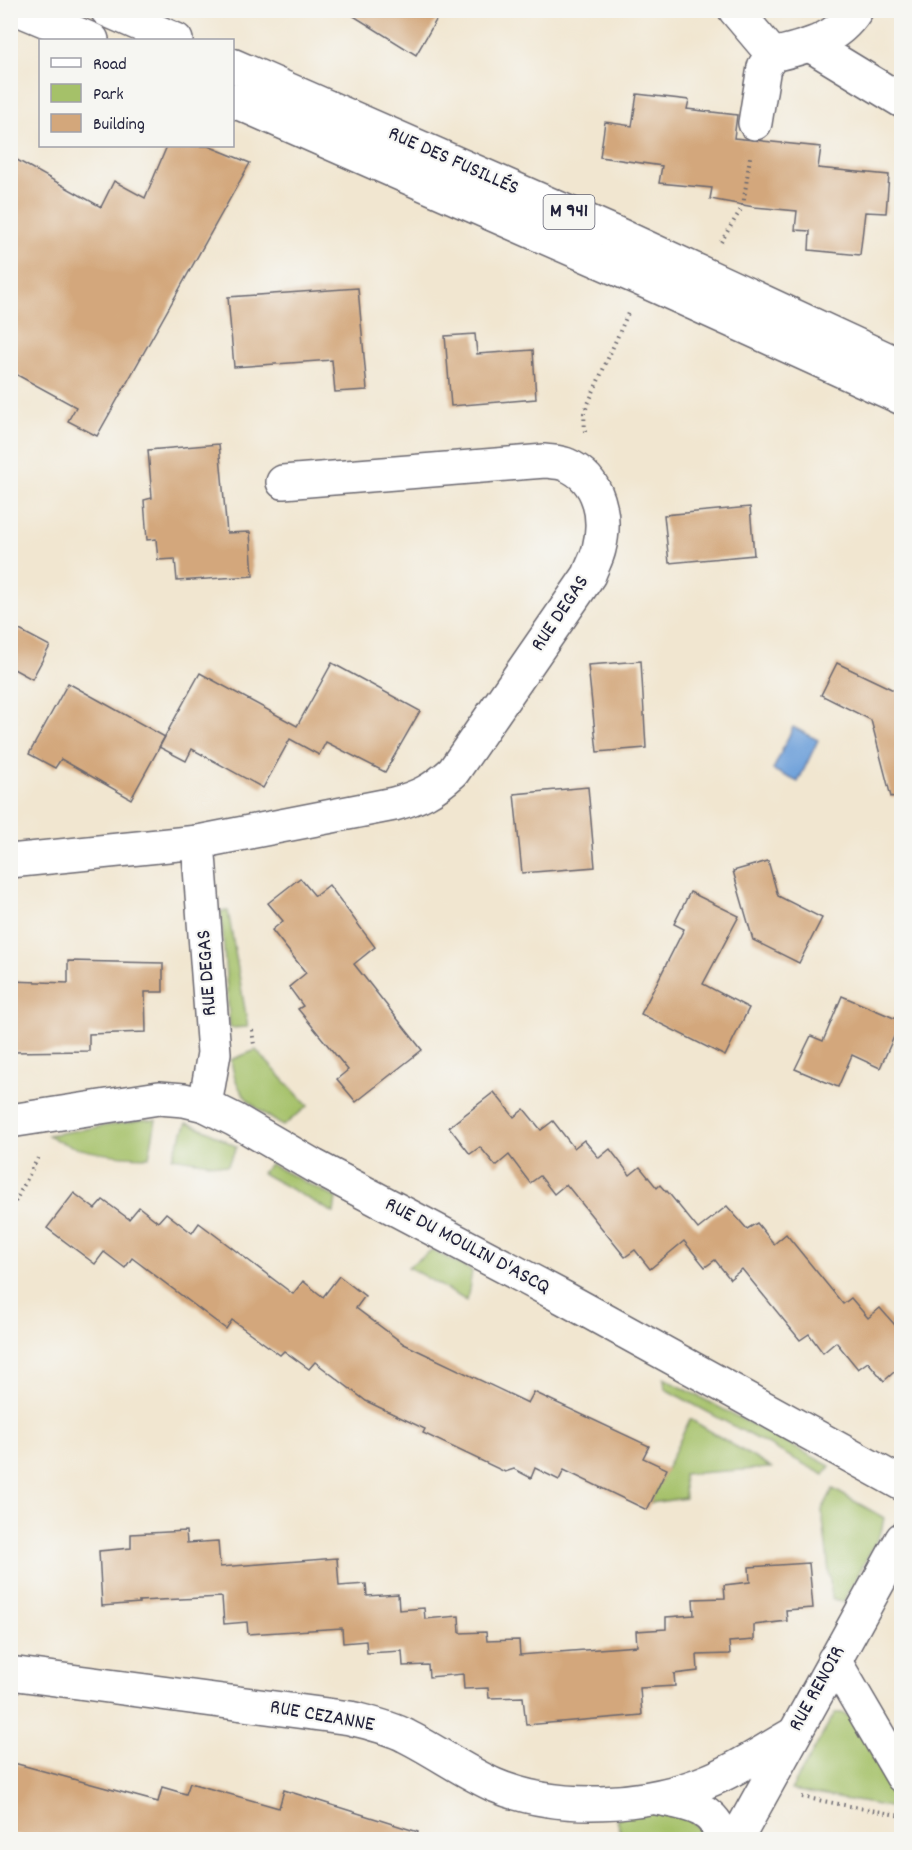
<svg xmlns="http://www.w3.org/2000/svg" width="912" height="1850" font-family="Dekko,sans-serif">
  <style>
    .green { fill: #a5c169; stroke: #647252; stroke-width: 1.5 }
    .water { fill: #6fa1da; stroke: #48628a; stroke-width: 1.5 }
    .building { fill: #d3a77b }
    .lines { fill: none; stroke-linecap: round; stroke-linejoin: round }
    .minor-casing { stroke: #6a676f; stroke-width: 36 }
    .major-casing { stroke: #6a676f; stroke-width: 36 }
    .path { stroke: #6a676f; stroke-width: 4; stroke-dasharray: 1.5 4.5; stroke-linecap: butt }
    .minor { stroke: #fff; stroke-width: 33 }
    .major { stroke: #fff; stroke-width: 33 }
    .labels { text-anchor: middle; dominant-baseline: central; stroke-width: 4.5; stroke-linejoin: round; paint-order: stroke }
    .shield { fill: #f6f6f2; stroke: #626272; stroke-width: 1.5 }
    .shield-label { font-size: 20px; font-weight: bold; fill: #22223b }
    .street-label { font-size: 21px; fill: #22223b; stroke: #f6f6f2 }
  </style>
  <rect width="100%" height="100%" fill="#f6f6f2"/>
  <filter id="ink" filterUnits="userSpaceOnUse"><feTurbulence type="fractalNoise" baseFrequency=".0167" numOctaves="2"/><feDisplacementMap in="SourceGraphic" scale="12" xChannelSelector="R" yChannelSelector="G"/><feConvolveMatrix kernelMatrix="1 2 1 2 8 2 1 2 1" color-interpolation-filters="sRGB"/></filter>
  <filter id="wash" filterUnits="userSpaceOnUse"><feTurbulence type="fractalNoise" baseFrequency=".008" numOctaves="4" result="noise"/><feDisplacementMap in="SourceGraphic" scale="24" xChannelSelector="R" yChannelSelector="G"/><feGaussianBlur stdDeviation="1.35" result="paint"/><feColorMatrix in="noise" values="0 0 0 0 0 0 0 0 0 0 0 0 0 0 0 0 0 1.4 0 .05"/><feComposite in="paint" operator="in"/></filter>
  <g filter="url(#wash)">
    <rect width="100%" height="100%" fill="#f1e6d0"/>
    <g class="green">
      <path d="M221,911H228L248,1027L230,1028Z"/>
      <path d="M256,1050L308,1106L283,1126C254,1107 236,1098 231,1060Z"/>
      <path d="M142,1120H156L149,1157C119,1157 73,1152 48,1135Z"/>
      <path d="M187,1123L206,1130L237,1147L227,1166L172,1157Z"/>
      <path d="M270,1164L336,1198L334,1213L262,1173Z"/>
      <path d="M432,1250L472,1271L467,1301L408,1267Z"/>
      <path d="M664,1378L830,1466L824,1475L665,1389Z"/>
      <path d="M690,1419L771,1468L683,1474L685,1498L650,1503Z"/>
      <path d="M833,1489L884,1518L881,1532L843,1602L832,1599L822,1510Z"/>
      <path d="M835,1713C846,1712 849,1716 856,1724L901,1809L791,1790Z"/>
      <path d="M664,1811C681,1813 700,1823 704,1839H622L617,1818Z"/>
    </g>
    <path class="water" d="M793,727L818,740L798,782L773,770Z"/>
    <g id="blocks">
      <g class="building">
        <path d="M344,10H442L416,55Z"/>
        <path d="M637,94L689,100L687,109L737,115L734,138L821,147L818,168L889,175L886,213L865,212L860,255L809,250L810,231L795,230L797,211L754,207L710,199L712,188L659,183L662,166L600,157L605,122L632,126Z"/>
        <path d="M167,146H208L250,163L97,436L68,421L76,407L10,371V156L101,207L114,181L145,198Z"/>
        <path d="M358,288L367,390L335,392L332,360L234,367L228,297Z"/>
        <path d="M475,334L477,354L533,350L536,399L451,406L445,336Z"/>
        <path d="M219,444L227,533L250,532L253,576L177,581L175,559L158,560L156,539L147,540L144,500L152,498L148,450Z"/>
        <path d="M750,507L754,555L669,563L664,515Z"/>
        <path d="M10,625L50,646L32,679L10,667Z"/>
        <path d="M641,661L646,748L597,752L588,665Z"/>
        <path d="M332,663L420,711L385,772L326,742L319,755L290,739L263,788L192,749L186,761L159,747L200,673L297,726Z"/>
        <path d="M837,663L902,694V795L891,797L871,720L821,695Z"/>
        <path d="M68,683L165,737L131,799L61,759L55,768L29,754Z"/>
        <path d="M588,787L595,867L522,873L514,794Z"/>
        <path d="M768,861L778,896L822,918L799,963L753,940L733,871Z"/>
        <path d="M300,878L315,896L329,885L375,947L354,964L422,1050L356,1102L337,1079L348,1070L298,1009L303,1006L289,987L306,973L272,930L283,921L268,903Z"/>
        <path d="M690,892L739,916L703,984L749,1008L725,1056L641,1014L684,929L674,924Z"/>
        <path d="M68,961L163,963V992H145L146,1032L89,1034V1051L10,1052V981L68,983Z"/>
        <path d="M842,996L901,1021L880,1068L852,1055L838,1087L795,1069L811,1036L823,1041Z"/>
        <path d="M494,1092L514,1117L524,1109L541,1130L553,1121L574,1148L584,1140L599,1158L610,1149L630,1175L640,1167L657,1188L660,1185L666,1192L667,1191L698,1229L727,1206L747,1229L757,1223L774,1244L786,1234L843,1304L851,1298L868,1318L880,1308L902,1333V1365L884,1381L868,1362L858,1369L836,1342L823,1353L809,1334L800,1340L742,1269L730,1279L715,1260L705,1267L684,1241L650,1269L635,1250L625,1257L566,1184L554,1194L540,1176L530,1183L509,1155L496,1166L480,1147L470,1154L449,1127Z"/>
        <path d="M74,1193L95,1209L103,1200L129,1219L139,1207L158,1222L166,1213L192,1233L199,1223L293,1294L303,1281L323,1297L339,1276L365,1296L356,1308L404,1344L528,1403L534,1392L649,1446L643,1458L667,1469L647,1510L564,1470L559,1480L535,1468L531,1478L514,1469L505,1472L423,1433L425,1429L366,1401L315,1362L309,1369L284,1351L280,1355L232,1320L226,1329L132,1258L125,1268L104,1252L95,1264L47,1228Z"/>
        <path d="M186,1531L187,1543L218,1541L220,1567L337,1558L339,1586L366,1584L367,1596L398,1594L399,1610L424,1608L425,1619L459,1616L460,1633L486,1632L487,1641L519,1640L520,1655L637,1646L636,1631L666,1629V1617L694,1615L693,1599L725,1598L724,1585L750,1582L749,1567L809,1563L813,1608L786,1610L787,1621L754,1625V1640L729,1642L730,1654L697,1655L698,1671L674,1674L675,1686L640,1688L642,1715L526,1725L523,1697L489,1698L488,1688L464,1689L463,1674L429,1677L428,1665L403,1666L402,1651L367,1653L366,1641L343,1643L342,1628L248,1634L247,1622L224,1624L222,1597L139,1601V1603L102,1606L99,1551L131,1548V1534Z"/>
        <path d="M10,1762L158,1802L162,1787L186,1794L190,1783L279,1808L284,1790L418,1832L416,1839H32L10,1833Z"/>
      </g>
    </g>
  </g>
  <g filter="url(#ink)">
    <use href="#blocks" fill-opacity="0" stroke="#6a676f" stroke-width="1.5"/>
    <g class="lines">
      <defs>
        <g id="minor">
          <path d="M735,10L773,55"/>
          <path d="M810,45L902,101"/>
          <path d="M755,123L764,67L773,55C805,47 836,41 856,10"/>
          <path d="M198,842L214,1053L205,1105"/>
          <path d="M10,861L198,842L394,804C420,797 433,790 453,772L589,575C592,566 597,558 599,549C607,517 600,479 567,465C561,462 552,462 545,461L283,482"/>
          <path d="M10,1121L159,1098L184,1100L205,1105L235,1120L314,1166L564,1298L902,1484"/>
          <path d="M834,1660L902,1776"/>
          <path d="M10,1673L350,1718C369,1723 389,1727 406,1736C436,1751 463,1771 494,1785C557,1812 646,1807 708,1781C737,1770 765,1750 792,1735"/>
          <path d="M657,1798C687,1804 713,1805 724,1840"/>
          <path d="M736,1840L902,1539"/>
        </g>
        <g id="major">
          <path d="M20,10L92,40"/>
          <path d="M107,10L176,40"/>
          <path d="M232,65L615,233L902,366"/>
          <path d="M232,100L640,279L902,398"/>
        </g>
      </defs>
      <use href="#minor" class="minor-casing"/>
      <use href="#major" class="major-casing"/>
      <g class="path">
        <path d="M721,242L743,206L750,157"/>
        <path d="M585,432L584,413L628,313"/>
        <path d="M252,1030L254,1045"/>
        <path d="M10,1219L15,1202L40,1154"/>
        <path d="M802,1797L902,1816"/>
      </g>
      <use href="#minor" class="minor"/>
      <use href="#major" class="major"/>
    </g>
  </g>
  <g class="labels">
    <rect class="shield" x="543.5" y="195" width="51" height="34" rx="4.5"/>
    <g class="shield-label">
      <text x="569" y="212">M 941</text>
    </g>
    <g class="street-label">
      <text transform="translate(453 162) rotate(24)">RUE DES FUSILLÉS</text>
      <text transform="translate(561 614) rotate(-56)">RUE DEGAS</text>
      <text transform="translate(208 973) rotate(-94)">RUE DEGAS</text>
      <text transform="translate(467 1247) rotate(28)">RUE DU MOULIN D'ASCQ</text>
      <text transform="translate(818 1689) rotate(-61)">RUE RENOIR</text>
      <text transform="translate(322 1717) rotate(10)">RUE CEZANNE</text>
    </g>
  </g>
  <rect width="912" height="1850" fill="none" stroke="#f6f6f2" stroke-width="36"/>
  <rect x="39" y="39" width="195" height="108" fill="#f6f6f2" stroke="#a1a1a9" stroke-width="1.5"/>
  <rect x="51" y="58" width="30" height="9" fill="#ffffff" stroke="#a1a1a9" stroke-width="1.5"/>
  <text x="93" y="69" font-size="18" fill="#22223b">Road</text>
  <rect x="51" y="84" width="30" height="18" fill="#a5c169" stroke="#a1a1a9" stroke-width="1.5"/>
  <text x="93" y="99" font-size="18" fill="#22223b">Park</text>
  <rect x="51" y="114" width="30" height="18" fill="#d3a77b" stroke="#a1a1a9" stroke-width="1.5"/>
  <text x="93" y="129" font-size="18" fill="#22223b">Building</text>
</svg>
